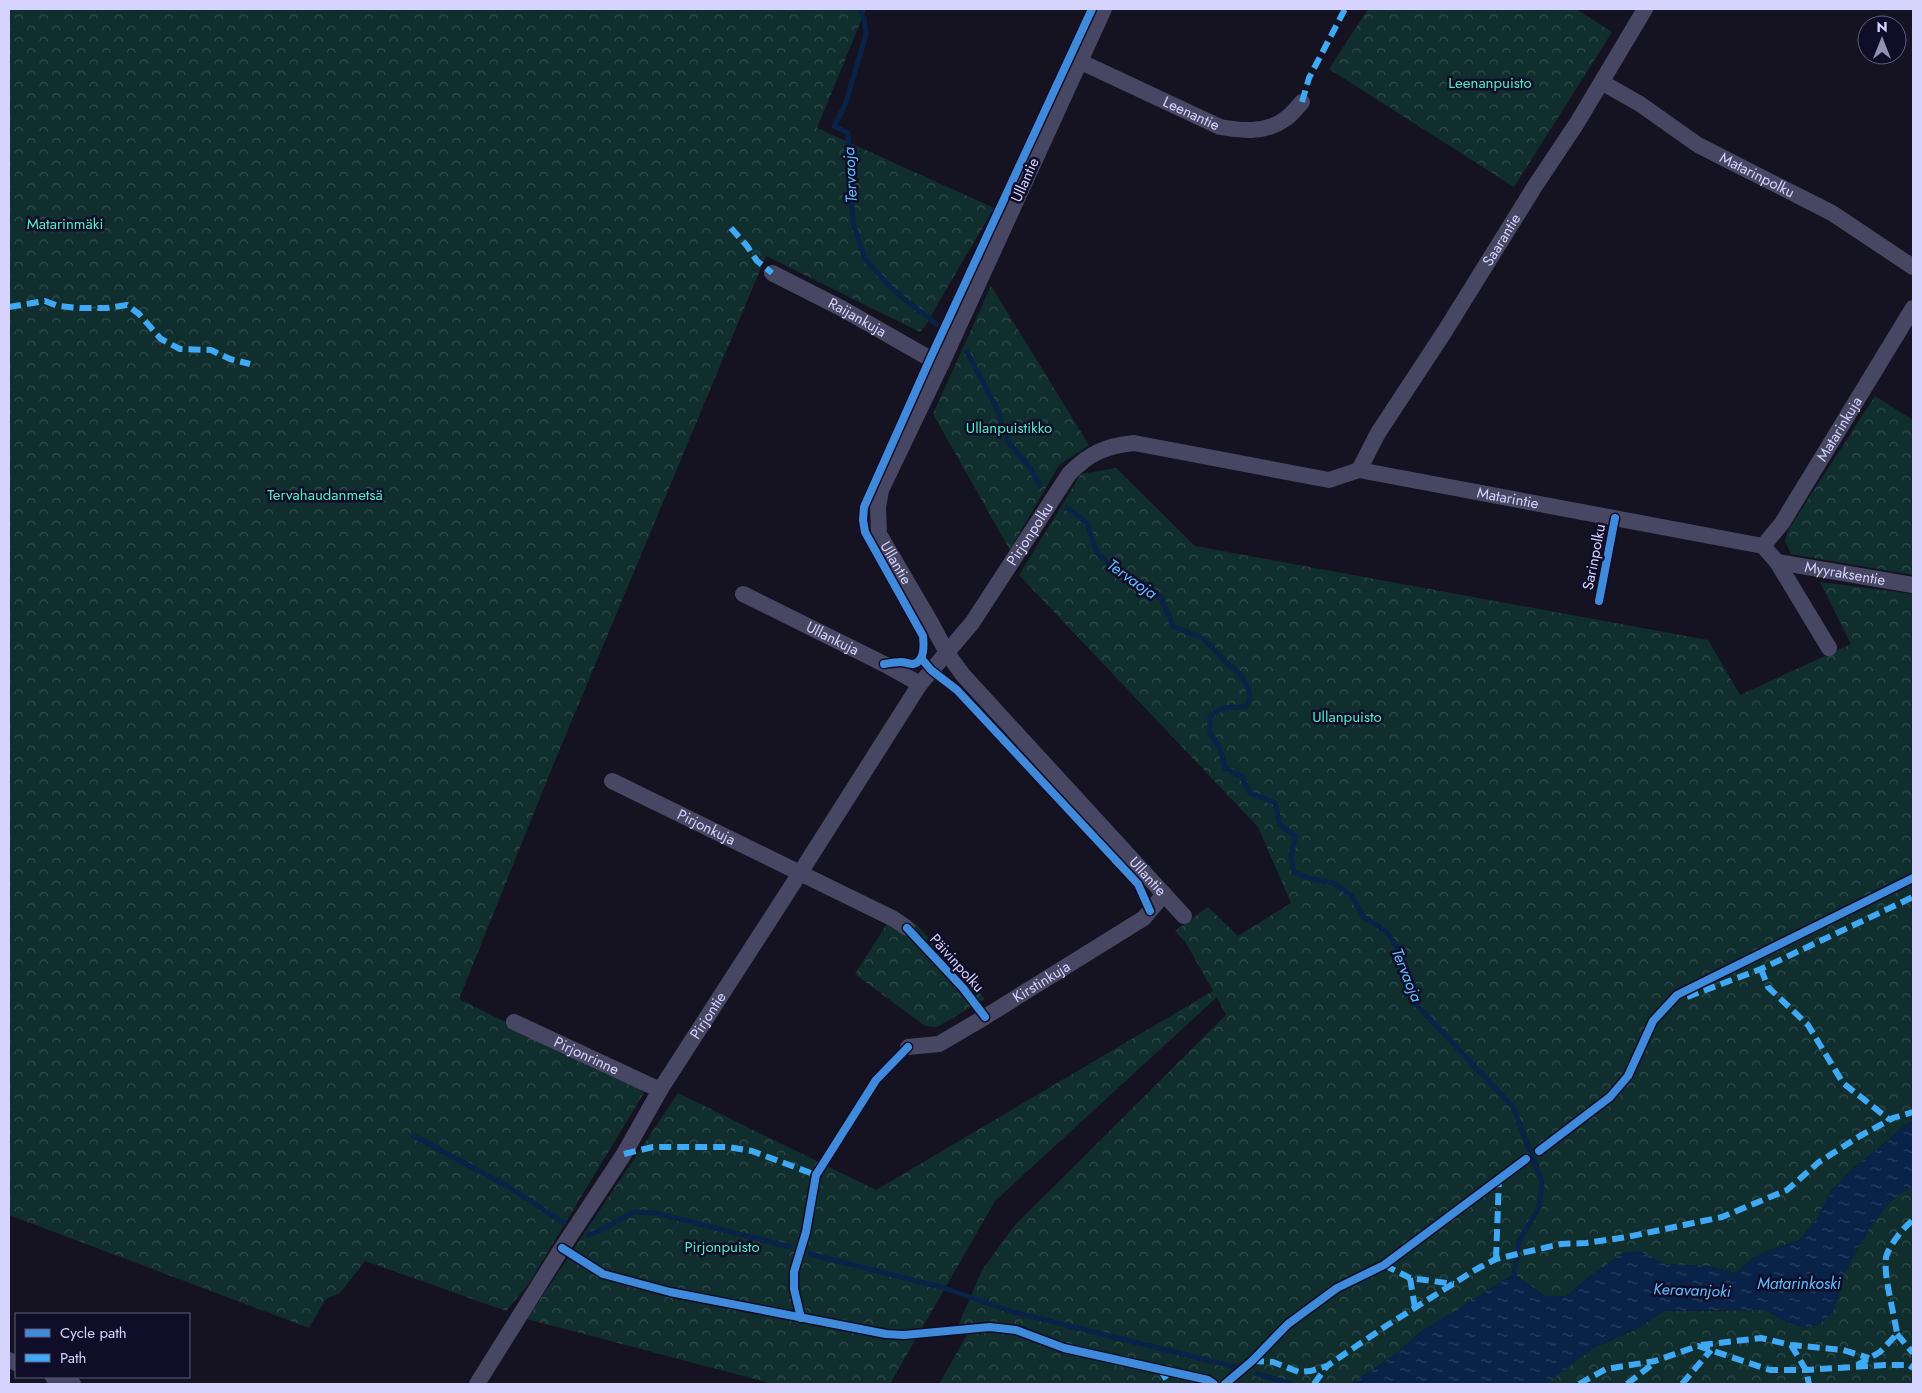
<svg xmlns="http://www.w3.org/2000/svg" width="1922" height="1393" font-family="Jost,sans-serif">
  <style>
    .forest { fill: url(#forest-crowns) }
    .water { fill: url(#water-ripples) }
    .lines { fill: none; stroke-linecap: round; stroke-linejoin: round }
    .stream { stroke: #082248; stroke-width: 5 }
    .minor { stroke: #474763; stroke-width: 16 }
    .quiet { stroke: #3fa9f5; stroke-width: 6; stroke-dasharray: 12 6; stroke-linecap: butt }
    .cycleway-casing { stroke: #100d28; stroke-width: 11 }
    .cycleway { stroke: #408adc; stroke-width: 8 }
    .labels { text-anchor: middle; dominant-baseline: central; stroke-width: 5; stroke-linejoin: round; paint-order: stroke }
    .park-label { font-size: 15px; fill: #53ebbf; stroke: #100d28 }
    .street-label { font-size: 15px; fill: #d7d3ff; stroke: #100d28 }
    .water-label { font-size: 16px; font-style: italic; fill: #61bdff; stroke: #100d28 }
  </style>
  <defs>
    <pattern id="forest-crowns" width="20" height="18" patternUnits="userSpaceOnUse" patternTransform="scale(1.25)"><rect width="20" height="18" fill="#102e2d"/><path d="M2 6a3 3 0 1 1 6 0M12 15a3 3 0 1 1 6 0" fill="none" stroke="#324b4c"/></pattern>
    <pattern id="water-ripples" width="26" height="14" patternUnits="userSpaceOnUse" patternTransform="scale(1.25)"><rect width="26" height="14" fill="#082248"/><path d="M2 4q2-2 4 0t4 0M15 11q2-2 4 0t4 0" fill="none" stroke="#2b4163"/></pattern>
  </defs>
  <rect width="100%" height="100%" fill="#151322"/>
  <g class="forest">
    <path d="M9,9H866L817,128L994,208L925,326L920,332L766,256L554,763L459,999L645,1091L528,1285L506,1311L365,1261L340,1293L326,1299L309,1328L9,1215Z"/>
    <path d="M1368,9H1576L1612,32L1514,187L1329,69Z"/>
    <path d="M991,286L1089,445L1059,465L1010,550L933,414Z"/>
    <path d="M1875,396L1913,420V575L1791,554L1785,541L1788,530Z"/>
    <path d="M1116,468L1195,546L1708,640L1740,695L1851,644L1820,582L1913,594V1121L1903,1126L1885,1143L1853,1168L1831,1191L1815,1222L1798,1241L1772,1249L1752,1259L1735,1273L1709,1266L1664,1264L1640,1251L1591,1275L1566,1296L1547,1297L1514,1274L1422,1331L1393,1356L1351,1384H939L967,1335L949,1336L958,1326L982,1270L1015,1225L1226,1015L1217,997L995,1201L890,1384H773L527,1319L678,1093L876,1190L1213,991L1186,943L1175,931L1208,907L1238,936L1291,903L1258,827L1019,575L1081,474Z"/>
    <path d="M888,922L916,924L985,999L937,1027L925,1026L855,974Z"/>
    <path d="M1913,1186V1384H1546L1593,1348L1637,1329L1664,1311L1766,1310L1784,1321L1838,1298L1839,1285C1858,1250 1875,1205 1913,1186Z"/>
  </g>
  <path class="water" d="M1913,1121V1186C1875,1205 1858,1250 1839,1285L1838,1298L1832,1314L1818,1325L1804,1328L1784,1321L1766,1310L1664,1311L1637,1329L1593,1348L1546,1384H1351L1393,1356L1422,1331L1514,1274L1547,1297L1566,1296L1591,1275L1622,1253L1640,1251L1664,1264L1709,1266L1735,1273L1752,1259L1772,1249L1798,1241L1815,1222L1831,1191L1853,1168L1885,1143L1903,1126Z"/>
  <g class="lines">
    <g class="stream">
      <path d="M859,9L864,18L866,35L845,105L834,126L848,133L853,223L865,259L893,290L936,324"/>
      <path d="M967,352L997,409L1008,442L1031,469L1040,486"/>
      <path d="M1067,508L1087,523L1097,553L1115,570L1146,585L1161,597L1173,626L1204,639L1226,662L1241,675L1248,688L1250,699L1246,707C1230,707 1221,706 1210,717V733L1220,748L1225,768L1242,777L1250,793L1275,803L1280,825L1295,836L1291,858L1294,872L1308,878L1333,883L1351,895L1364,917L1386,931L1399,950L1413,1001L1513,1107L1542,1182L1539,1208L1519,1241L1514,1274L1515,1278"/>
      <path d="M414,1136L509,1187L564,1223"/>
      <path d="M588,1235L597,1232L634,1212L656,1213L790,1247"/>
      <path d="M810,1254L944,1288L1013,1312L1235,1367"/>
      <path d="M1257,1374L1292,1384"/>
    </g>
    <g class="minor">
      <path id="s1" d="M1104,9L941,365L881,490L878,507L879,534L930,621L947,653L963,675L1184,916"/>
      <path id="s2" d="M1079,61L1220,127C1242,131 1267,133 1285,119C1292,115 1297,107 1302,102"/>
      <path id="s3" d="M1603,83L1640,104L1698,145L1832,213L1913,267"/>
      <path id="s4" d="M772,273L843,309L941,365"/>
      <path id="s5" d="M1359,470L1378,433L1445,331L1535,186L1577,123L1645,9"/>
      <path id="s6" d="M1763,546L1782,523L1913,308"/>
      <path id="s7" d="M1777,562L1913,585"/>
      <path id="s8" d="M743,594L884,664L920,684"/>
      <path id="s9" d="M612,781L894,919L907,928"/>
      <path id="s10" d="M514,1022L660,1090"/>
      <path id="s11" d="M908,1047L939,1044L985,1017L1144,918L1164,894"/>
      <path d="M9,1360L16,1363"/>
      <path d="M53,1377L73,1384"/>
      <path id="s12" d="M477,1384L562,1248L624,1154L660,1090L800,873L920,684L972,623L1069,474C1089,453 1106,446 1134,443L1329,480L1359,470L1763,546L1777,562L1829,648"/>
    </g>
    <g class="quiet">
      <path d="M1302,102L1309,78L1345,9"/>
      <path d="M731,228L747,246L757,261L772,273"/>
      <path d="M9,307L45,301L58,306L80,308H107L127,305L139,314L161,339L180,349L211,350L230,359L250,364"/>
      <path d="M1761,969L1768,987L1808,1025L1843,1083L1890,1120"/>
      <path d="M1687,997L1761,969L1913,897"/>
      <path d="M624,1154L653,1147H728L752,1151L816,1175"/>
      <path d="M1496,1259L1499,1179"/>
      <path d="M1384,1265L1410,1278L1454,1284"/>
      <path d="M1410,1278L1415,1308"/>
      <path d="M1897,1334L1913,1353"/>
      <path d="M1701,1345L1761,1338L1791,1345L1843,1350L1869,1358"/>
      <path d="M1791,1345L1806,1370L1809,1384"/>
      <path d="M1252,1361L1273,1362L1299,1372L1311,1371L1327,1366L1386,1326L1475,1270L1496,1259L1561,1244L1586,1243L1627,1237L1722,1217L1787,1190L1819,1162L1860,1136L1893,1118L1913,1112"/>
      <path d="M1857,1365L1880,1352L1897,1334C1895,1316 1881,1268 1887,1254C1892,1242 1903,1228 1913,1220"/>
      <path d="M1160,1369L1169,1384"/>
      <path d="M1314,1384L1327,1366"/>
      <path d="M1579,1384L1606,1369L1655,1361L1698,1346L1770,1370H1806L1885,1365H1909L1913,1368"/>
      <path d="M1627,1384L1654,1363"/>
      <path d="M1682,1384L1711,1350"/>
    </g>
    <defs>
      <g id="cycleway">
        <path d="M1599,601L1615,518"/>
        <path d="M921,658L931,670L957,690L1138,884L1150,911"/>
        <path d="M884,664C890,663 896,662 901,662C905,662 909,664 913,664C925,662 924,645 923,636L865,532L863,520L864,507L930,359L1092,9"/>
        <path d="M907,928L963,988L985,1017"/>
        <path d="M1539,1151L1610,1097L1628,1076L1653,1021L1677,995L1913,878"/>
        <path d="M562,1248L603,1274L670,1292L886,1334L904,1335L990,1327L1016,1330L1064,1348L1208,1380L1214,1384"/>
        <path d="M801,1318L794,1289V1272L806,1232L816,1175L876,1080L908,1047"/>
        <path d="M1225,1384L1252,1361L1288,1324L1337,1288L1384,1265L1526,1159"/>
      </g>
    </defs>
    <use href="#cycleway" class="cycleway-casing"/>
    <use href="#cycleway" class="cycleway"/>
  </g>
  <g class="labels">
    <g class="park-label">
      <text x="1490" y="83">Leenanpuisto</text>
      <text x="65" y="224">Matarinmäki</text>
      <text x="1009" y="428">Ullanpuistikko</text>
      <text x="325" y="495">Tervahaudanmetsä</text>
      <text x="1347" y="717">Ullanpuisto</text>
      <text x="722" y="1247">Pirjonpuisto</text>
    </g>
    <g class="street-label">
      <text stroke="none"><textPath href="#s2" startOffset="124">Leenantie</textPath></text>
      <text stroke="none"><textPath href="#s3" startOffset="180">Matarinpolku</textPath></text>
      <text transform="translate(1025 180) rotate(-66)">Ullantie</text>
      <text stroke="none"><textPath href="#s5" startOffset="271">Saarantie</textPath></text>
      <text stroke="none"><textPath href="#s4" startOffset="96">Raijankuja</textPath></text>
      <text stroke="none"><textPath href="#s6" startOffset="140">Matarinkuja</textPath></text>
      <text stroke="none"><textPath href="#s12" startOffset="1542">Matarintie</textPath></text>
      <text stroke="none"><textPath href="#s12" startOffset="1015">Pirjonpolku</textPath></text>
      <text transform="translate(1594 557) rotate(-79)">Sarinpolku</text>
      <text stroke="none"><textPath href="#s1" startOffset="608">Ullantie</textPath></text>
      <text stroke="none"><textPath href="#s7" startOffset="69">Myyraksentie</textPath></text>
      <text stroke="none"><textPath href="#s8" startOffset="100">Ullankuja</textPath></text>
      <text stroke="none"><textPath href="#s9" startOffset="105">Pirjonkuja</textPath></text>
      <text stroke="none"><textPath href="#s1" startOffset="1012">Ullantie</textPath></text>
      <text transform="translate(957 963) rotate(48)">Päivinpolku</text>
      <text stroke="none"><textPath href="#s11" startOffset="151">Kirstinkuja</textPath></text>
      <text stroke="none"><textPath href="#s12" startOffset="435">Pirjontie</textPath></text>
      <text stroke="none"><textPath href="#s10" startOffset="80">Pirjonrinne</textPath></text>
    </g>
    <g class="water-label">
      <text transform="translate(850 175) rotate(-93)">Tervaoja</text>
      <text transform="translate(1132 579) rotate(35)">Tervaoja</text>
      <text transform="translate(1407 975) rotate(68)">Tervaoja</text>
      <text x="1799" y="1283">Matarinkoski</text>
      <text transform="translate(1692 1290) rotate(2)">Keravanjoki</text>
    </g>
  </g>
  <rect width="1922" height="1393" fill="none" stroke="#d7d3ff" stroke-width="20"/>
  <rect x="15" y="1313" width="175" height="65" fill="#100d28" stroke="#605c7e"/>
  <rect x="25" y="1329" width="25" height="8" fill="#408adc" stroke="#605c7e"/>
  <text x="60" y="1338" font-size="15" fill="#d7d3ff">Cycle path</text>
  <rect x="25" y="1354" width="25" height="8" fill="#3fa9f5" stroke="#605c7e"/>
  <text x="60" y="1363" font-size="15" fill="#d7d3ff">Path</text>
  <g transform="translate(1882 40)"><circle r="24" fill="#100d28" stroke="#605c7e"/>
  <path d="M0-4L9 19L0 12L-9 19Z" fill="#9390b2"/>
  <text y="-8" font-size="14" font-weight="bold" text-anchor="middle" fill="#d7d3ff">N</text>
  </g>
</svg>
